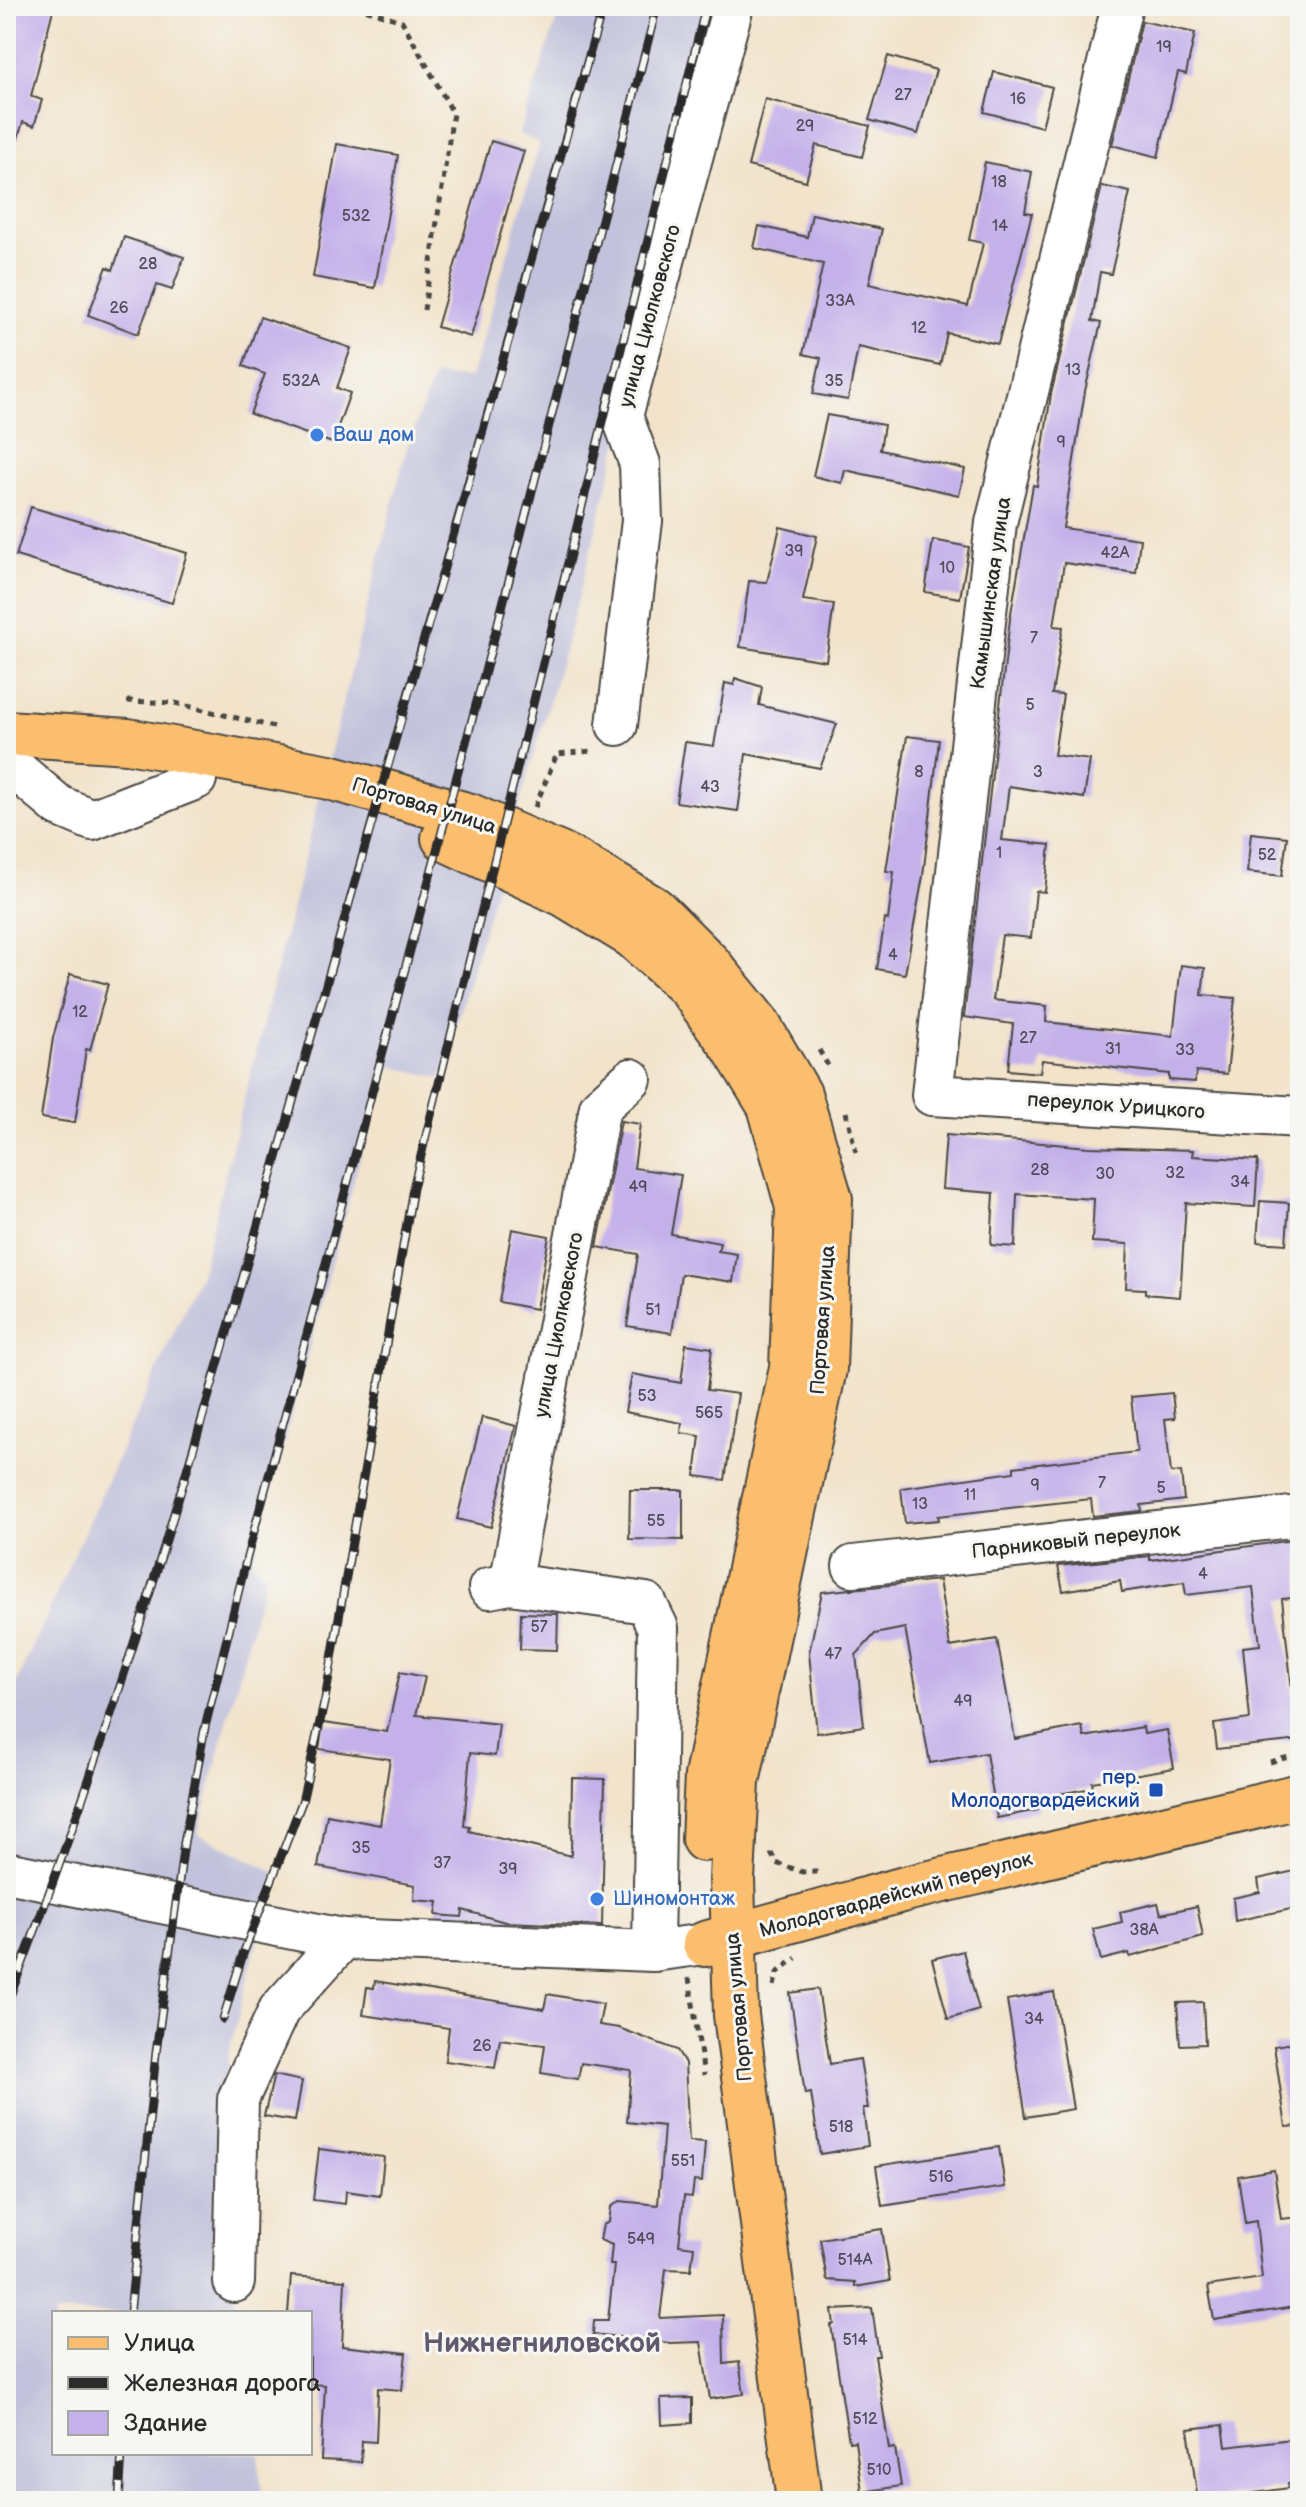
<svg xmlns="http://www.w3.org/2000/svg" width="1306" height="2507" font-family="'Balsamiq Sans',sans-serif">
  <style>
    .industrial { fill: #c2c2dc }
    .building { fill: #c4b1ea }
    .lines { fill: none; stroke-linecap: round; stroke-linejoin: round }
    .minor-casing { stroke: #494743; stroke-width: 44 }
    .major-casing { stroke: #494743; stroke-width: 48 }
    .path { stroke: #494743; stroke-width: 5; stroke-dasharray: 6 6; stroke-linecap: butt }
    .minor { stroke: #fff; stroke-width: 40 }
    .major { stroke: #fbbe6e; stroke-width: 44 }
    .rail-casing { stroke: #2b2b2b; stroke-width: 9 }
    .rail { stroke: #f6f6f2; stroke-width: 6; stroke-dasharray: 18; stroke-linecap: butt }
    .shop-dot { fill: #3f7fe0; stroke: #f6f6f2; stroke-width: 3 }
    .transit-dot { fill: #1a4fb4; stroke: #f6f6f2; stroke-width: 3 }
    .labels { text-anchor: middle; dominant-baseline: central; stroke-width: 6; stroke-linejoin: round; paint-order: stroke }
    .number-label { font-size: 16px; fill: #514c5b }
    .street-label { font-size: 20px; fill: #2b2b2b; stroke: #f6f6f2 }
    .shop-label { font-size: 20px; fill: #366cbe; stroke: #f6f6f2; text-anchor: start }
    .transit-label { font-size: 20px; fill: #164399; stroke: #f6f6f2; text-anchor: end }
    .district-label { font-size: 28px; font-weight: bold; fill: #615a6e; stroke: #f6f6f2 }
  </style>
  <rect width="100%" height="100%" fill="#f6f6f2"/>
  <filter id="ink" filterUnits="userSpaceOnUse"><feTurbulence type="fractalNoise" baseFrequency=".0125" numOctaves="2"/><feDisplacementMap in="SourceGraphic" scale="16" xChannelSelector="R" yChannelSelector="G"/><feConvolveMatrix kernelMatrix="1 2 1 2 8 2 1 2 1" color-interpolation-filters="sRGB"/></filter>
  <filter id="wash" filterUnits="userSpaceOnUse"><feTurbulence type="fractalNoise" baseFrequency=".006" numOctaves="4" result="noise"/><feDisplacementMap in="SourceGraphic" scale="32" xChannelSelector="R" yChannelSelector="G"/><feGaussianBlur stdDeviation="1.8" result="paint"/><feColorMatrix in="noise" values="0 0 0 0 0 0 0 0 0 0 0 0 0 0 0 0 0 1.4 0 .05"/><feComposite in="paint" operator="in"/></filter>
  <g filter="url(#wash)">
    <rect width="100%" height="100%" fill="#f2e3ca"/>
    <path class="industrial" d="M561,6H732L571,626L441,1078L385,1065L252,1562L265,1576L198,1834L275,1872L228,2056L226,2251L237,2313H54V2453H258L263,2501H6V1706L201,1272L406,450L434,376L471,378L540,143L519,134Z"/>
    <g id="blocks">
      <g class="building">
        <path d="M6,6H54L31,96L42,100L34,126L23,122L11,160L6,159Z"/>
        <path d="M1142,21L1195,33L1186,74L1178,72L1158,157L1112,145Z"/>
        <path d="M888,56L936,70L918,134L869,120Z"/>
        <path d="M994,72L1052,87L1042,127L984,112Z"/>
        <path d="M765,99L870,126L862,157L816,145L806,181L748,166Z"/>
        <path d="M491,141L524,151L471,337L437,327Z"/>
        <path d="M337,144L398,155L375,288L313,277Z"/>
        <path d="M985,162L1032,172L1025,212L1032,213L998,344L947,333L940,365L858,347L848,400L813,394L821,358L803,354L823,264L754,248L759,226L807,237L812,214L882,229L869,284L968,306L983,243L969,240Z"/>
        <path d="M1102,186L1130,192L1111,274L1100,272L1092,321L1101,323L1085,391L1063,528L1140,539L1136,573L1064,563L1054,626L1063,627L1052,694L1063,695L1054,755L1090,760L1084,798L1009,786L1002,840L1050,845L1045,892L1036,891L1031,938L1002,935L993,1000L1047,1006L1046,1022L1173,1036L1181,965L1205,968L1202,995L1235,998L1227,1074L1196,1071L1195,1082L1169,1080V1074L1042,1060L1040,1073L1008,1070L1013,1024L964,1017L1010,619L1033,485L1037,486L1051,394Z"/>
        <path d="M124,237L184,257L172,290L157,285L138,334L88,315L107,267L113,270Z"/>
        <path d="M260,317L351,348L337,388L350,393L332,443L250,414L265,374L243,366Z"/>
        <path d="M827,415L884,425L880,450L965,469L959,495L845,470L842,483L813,476Z"/>
        <path d="M31,507L187,553L172,603L16,556Z"/>
        <path d="M780,527L817,536L803,600L834,604L826,661L740,647L749,581L767,582Z"/>
        <path d="M933,540L969,547L960,598L925,592Z"/>
        <path d="M735,678L762,687L759,705L837,724L820,768L746,754L738,811L676,802L685,742L714,746L725,683L734,685Z"/>
        <path d="M907,736L939,740L923,876L905,974L877,969L885,919L888,920L894,872L886,871Z"/>
        <path d="M1251,833L1287,837L1282,876L1247,872Z"/>
        <path d="M70,974L108,984L90,1050L86,1049L75,1123L41,1118L53,1038Z"/>
        <path d="M621,1121L640,1124L634,1168L681,1175L671,1234L720,1243L718,1251L737,1254L733,1282L681,1274L672,1333L627,1326L638,1254L597,1247Z"/>
        <path d="M946,1135L1089,1147L1193,1150L1192,1156L1258,1160L1255,1207L1186,1203L1180,1297L1145,1294V1289L1126,1288L1128,1244L1092,1242L1094,1199L1017,1194L1015,1247L991,1245L994,1193L942,1189Z"/>
        <path d="M1260,1201L1289,1203L1286,1244L1257,1242Z"/>
        <path d="M512,1229L549,1236L536,1309L499,1302Z"/>
        <path d="M686,1344L712,1348L707,1390L738,1394L725,1480L695,1476L700,1436L681,1433L682,1423L625,1412L632,1374L681,1383Z"/>
        <path d="M1172,1393L1175,1418L1165,1419L1171,1473L1181,1472L1184,1500L1141,1505L1142,1511L1093,1516L1091,1499L938,1516L939,1520L905,1523L901,1488L1014,1472V1467L1137,1452L1131,1397Z"/>
        <path d="M482,1417L516,1426L491,1527L457,1519Z"/>
        <path d="M630,1490H683V1540L629,1539Z"/>
        <path d="M1300,1539V1597L1282,1599L1293,1699L1300,1698V1740L1217,1749L1214,1724L1250,1719L1243,1647L1260,1645L1253,1587L1186,1595L1184,1582L1122,1592L1120,1581L1063,1591L1058,1566L1150,1556V1560Z"/>
        <path d="M939,1580L950,1647L997,1639L1015,1739L1082,1726L1084,1737L1143,1727L1144,1734L1167,1730L1174,1768L1092,1782L1093,1788L1035,1798L1038,1810L997,1818L986,1753L930,1763L905,1628L875,1634L856,1655L864,1726L817,1733L809,1653L822,1592Z"/>
        <path d="M521,1613L558,1614L557,1650L520,1649Z"/>
        <path d="M400,1672L425,1677L416,1715L499,1724L495,1756L470,1753L464,1826L470,1827L469,1831L571,1856L572,1778L605,1779L602,1926L505,1922L463,1910L462,1917L436,1915L438,1902L414,1900L415,1885L318,1867L327,1815L380,1825L390,1759L319,1749L323,1723L387,1732Z"/>
        <path d="M1295,1871L1300,1907L1235,1921L1233,1898L1260,1892L1258,1879Z"/>
        <path d="M1158,1903L1161,1914L1197,1906L1203,1937L1130,1957L1129,1953L1101,1960L1093,1929L1122,1922L1120,1912Z"/>
        <path d="M963,1951L979,2010L948,2019L932,1959Z"/>
        <path d="M375,1981L544,2009L547,1994L603,2004L599,2025L619,2028L677,2050L685,2063L689,2141L705,2142L702,2182L694,2181L692,2197L684,2196L679,2245L694,2247L691,2270L666,2269L660,2318L723,2315L724,2364L739,2362L744,2394L710,2399L701,2342L670,2343L593,2334L594,2320H608L614,2265H610L612,2245L600,2240L603,2225L609,2222L611,2207L620,2201L658,2205L664,2126L627,2122L631,2070L581,2063L578,2079L541,2073L545,2045L500,2039L495,2068L445,2061L449,2028L363,2015L367,1987L374,1988Z"/>
        <path d="M818,1989L830,2064L860,2059L868,2108H863L868,2146L820,2154L811,2093L805,2094L790,1993Z"/>
        <path d="M1054,1992L1073,2109L1026,2117L1007,2000Z"/>
        <path d="M1203,2002L1205,2044L1180,2045L1177,2003Z"/>
        <path d="M1300,2042V2126L1286,2127L1274,2046Z"/>
        <path d="M274,2075L302,2081L295,2121L264,2116Z"/>
        <path d="M999,2147L1005,2187L882,2206L876,2166Z"/>
        <path d="M319,2149L384,2157L380,2196L346,2191L345,2204L313,2200Z"/>
        <path d="M1274,2170L1281,2219L1300,2217V2306L1214,2320L1208,2286L1262,2278L1256,2221L1245,2223L1238,2176Z"/>
        <path d="M882,2229L890,2281L855,2287V2282L827,2280L820,2239Z"/>
        <path d="M291,2276L345,2280L342,2346L406,2353L402,2390L378,2388L376,2442L362,2441L361,2462L321,2460L325,2385L310,2384V2313H288Z"/>
        <path d="M872,2308L879,2356H875L889,2449L895,2448L901,2486L862,2492L855,2441L849,2442L831,2325L834,2324L832,2310Z"/>
        <path d="M692,2398V2423L662,2425L661,2399Z"/>
        <path d="M1223,2425L1226,2447L1300,2438V2481L1288,2483L1289,2488L1198,2501L1188,2429Z"/>
      </g>
    </g>
  </g>
  <g filter="url(#ink)">
    <use href="#blocks" fill-opacity="0" stroke="#494743" stroke-width="2"/>
    <g class="lines">
      <defs>
        <g id="minor">
          <path d="M1122,6L996,523L932,1095L1300,1117"/>
          <path d="M617,725L642,521L640,464L622,416L733,6"/>
          <path d="M7,762L59,806L92,820L196,779"/>
          <path d="M853,1566L1300,1516"/>
          <path d="M510,1584L600,1107L631,1079"/>
          <path d="M489,1588L510,1584L646,1603L658,1628L653,1951"/>
          <path d="M6,1872L343,1939L653,1951L705,1944"/>
          <path d="M234,2282L238,2099L279,2010L343,1939"/>
        </g>
        <g id="major">
          <path d="M6,733L128,741L329,777L470,816L574,861L654,909L708,963L757,1023L799,1094L830,1199L824,1369L737,1782L732,1879L736,2015L799,2501"/>
          <path d="M444,838L564,894L633,936L690,988L733,1046L770,1106L798,1207L792,1368L707,1776L704,1839"/>
          <path d="M705,1944L905,1889L1300,1796"/>
        </g>
      </defs>
      <use href="#minor" class="minor-casing"/>
      <use href="#major" class="major-casing"/>
      <g class="path">
        <path d="M355,6L402,21L453,113L424,310"/>
        <path d="M127,701L175,703L274,727"/>
        <path d="M535,807L557,754L594,751"/>
        <path d="M819,1050L830,1069"/>
        <path d="M846,1112L856,1152"/>
        <path d="M1270,1762L1300,1754"/>
        <path d="M771,1853L776,1863L803,1872H822"/>
        <path d="M689,1978L704,2075"/>
        <path d="M774,1986L777,1973L796,1958"/>
      </g>
      <use href="#minor" class="minor"/>
      <use href="#major" class="major"/>
      <defs>
        <g id="rail">
          <path d="M6,2006C127,1700 213,1382 303,1066C403,713 504,360 603,6"/>
          <path d="M223,2019L243,1954L302,1802L325,1699L413,1188L706,6"/>
          <path d="M130,2313L156,2053L184,1843L205,1727L247,1557L498,623L657,6"/>
          <path d="M119,2501L122,2453"/>
        </g>
      </defs>
      <use href="#rail" class="rail-casing"/>
      <use href="#rail" class="rail"/>
    </g>
  </g>
  <g class="shop-dot">
    <circle cx="317" cy="435" r="8"/>
    <circle cx="597" cy="1899" r="8"/>
  </g>
  <rect class="transit-dot" x="1148" y="1782" width="16" height="16" rx="4"/>
  <g class="labels">
    <g class="number-label">
      <text x="1164" y="47">19</text>
      <text x="903" y="95">27</text>
      <text x="1018" y="99">16</text>
      <text x="805" y="126">29</text>
      <text x="999" y="182">18</text>
      <text x="356" y="216">532</text>
      <text x="1000" y="226">14</text>
      <text x="148" y="264">28</text>
      <text x="840" y="301">33А</text>
      <text x="119" y="308">26</text>
      <text x="919" y="328">12</text>
      <text x="1073" y="370">13</text>
      <text x="301" y="381">532А</text>
      <text x="834" y="381">35</text>
      <text x="1061" y="442">9</text>
      <text x="794" y="551">39</text>
      <text x="1115" y="553">42А</text>
      <text x="947" y="568">10</text>
      <text x="1034" y="638">7</text>
      <text x="1030" y="705">5</text>
      <text x="919" y="772">8</text>
      <text x="1038" y="772">3</text>
      <text x="710" y="787">43</text>
      <text x="999" y="853">1</text>
      <text x="1267" y="855">52</text>
      <text x="893" y="955">4</text>
      <text x="80" y="1012">12</text>
      <text x="1028" y="1038">27</text>
      <text x="1113" y="1049">31</text>
      <text x="1185" y="1050">33</text>
      <text x="1040" y="1170">28</text>
      <text x="1175" y="1173">32</text>
      <text x="1105" y="1174">30</text>
      <text x="1240" y="1182">34</text>
      <text x="638" y="1187">49</text>
      <text x="653" y="1310">51</text>
      <text x="647" y="1396">53</text>
      <text x="709" y="1413">565</text>
      <text x="1102" y="1483">7</text>
      <text x="1035" y="1485">9</text>
      <text x="1161" y="1488">5</text>
      <text x="970" y="1495">11</text>
      <text x="920" y="1504">13</text>
      <text x="656" y="1521">55</text>
      <text x="1203" y="1574">4</text>
      <text x="539" y="1627">57</text>
      <text x="833" y="1654">47</text>
      <text x="963" y="1701">49</text>
      <text x="361" y="1848">35</text>
      <text x="442" y="1863">37</text>
      <text x="508" y="1869">39</text>
      <text x="1144" y="1930">38А</text>
      <text x="1034" y="2019">34</text>
      <text x="482" y="2046">26</text>
      <text x="841" y="2127">518</text>
      <text x="683" y="2161">551</text>
      <text x="941" y="2177">516</text>
      <text x="641" y="2239">549</text>
      <text x="855" y="2260">514А</text>
      <text x="855" y="2340">514</text>
      <text x="865" y="2419">512</text>
      <text x="879" y="2470">510</text>
    </g>
    <g class="street-label">
      <text transform="translate(650 316) rotate(-75)">улица Циолковского</text>
      <text transform="translate(991 593) rotate(-82)">Камышинская улица</text>
      <text transform="translate(424 806) rotate(17)">Портовая улица</text>
      <text transform="translate(1116 1106) rotate(4)">переулок Урицкого</text>
      <text transform="translate(823 1320) rotate(-86)">Портовая улица</text>
      <text transform="translate(559 1325) rotate(-79)">улица Циолковского</text>
      <text transform="translate(1076 1541) rotate(-6)">Парниковый переулок</text>
      <text transform="translate(896 1895) rotate(-15)">Молодогвардейский переулок</text>
      <text transform="translate(739 2007) rotate(-95)">Портовая улица</text>
    </g>
    <g class="shop-label">
      <text x="333" y="435">Ваш дом</text>
      <text x="613" y="1899">Шиномонтаж</text>
    </g>
    <g class="transit-label">
      <text x="1140" y="1778">пер.<tspan x="1140" dy="23">Молодогвардейский</tspan></text>
    </g>
    <g class="district-label">
      <text x="542" y="2343">Нижнегниловской</text>
    </g>
  </g>
  <rect width="1306" height="2507" fill="none" stroke="#f6f6f2" stroke-width="32"/>
  <rect x="52" y="2311" width="260" height="144" fill="#f6f6f2" stroke="#a5a5a2" stroke-width="2"/>
  <rect x="68" y="2337" width="40" height="12" fill="#fbbe6e" stroke="#a5a5a2" stroke-width="2"/>
  <text x="124" y="2351" font-size="24" fill="#2b2b2b">Улица</text>
  <rect x="68" y="2377" width="40" height="12" fill="#2b2b2b" stroke="#a5a5a2" stroke-width="2"/>
  <text x="124" y="2391" font-size="24" fill="#2b2b2b">Железная дорога</text>
  <rect x="68" y="2411" width="40" height="24" fill="#c4b1ea" stroke="#a5a5a2" stroke-width="2"/>
  <text x="124" y="2431" font-size="24" fill="#2b2b2b">Здание</text>
</svg>
